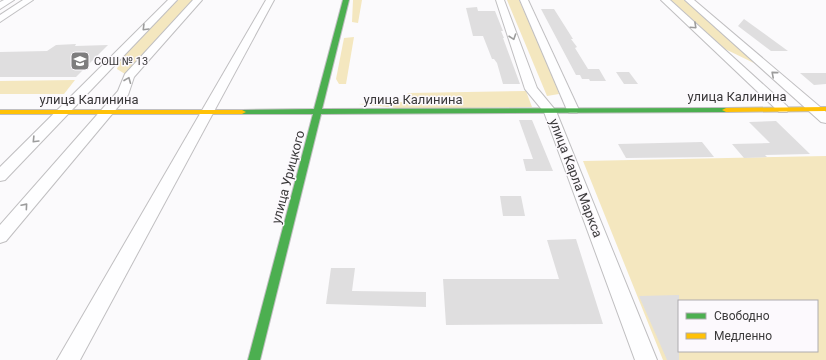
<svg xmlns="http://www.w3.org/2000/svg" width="826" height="360" font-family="Roboto,sans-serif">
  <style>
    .green { fill: #f4e7bf; fill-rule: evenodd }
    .building { fill: #dfdedf }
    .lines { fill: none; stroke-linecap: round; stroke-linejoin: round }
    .street-casing { stroke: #c0bfc1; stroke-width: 2 }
    .fast-casing { stroke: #c0bfc1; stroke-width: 2 }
    .slow-casing { stroke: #c0bfc1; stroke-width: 2 }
    .street { fill: #fefeff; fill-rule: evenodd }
    .fast { fill: #4caf50; fill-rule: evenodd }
    .slow { fill: #ffc107; fill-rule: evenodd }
    .oneway { stroke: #9c9c9c }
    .labels { text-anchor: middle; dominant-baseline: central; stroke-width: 3; stroke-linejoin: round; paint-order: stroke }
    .far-poi-label { font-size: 11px; fill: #3a393a; stroke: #fcf9fd; text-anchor: start }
    .street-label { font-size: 13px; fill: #3a393a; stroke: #fcf9fd }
  </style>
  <rect width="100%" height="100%" fill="#fbfafc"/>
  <g class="green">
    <path d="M178,0H197L136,68L125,74L117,69C124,48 162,16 178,0Z"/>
    <path d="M353,0H362L358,23L352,22Z"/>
    <path d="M507,0H519L554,78L559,94L547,96Z"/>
    <path d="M671,0H684L758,65L725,49Z"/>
    <path d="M354,37L346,84H339L336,79L344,38Z"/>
    <path d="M75,80L64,94H0V81Z"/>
    <path d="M526,91L532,107L407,109L358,104L405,102L408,93Z"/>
    <path d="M826,156V360H663L583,161ZM679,301H817V351H679Z"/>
  </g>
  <g class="building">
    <path d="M477,7L478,11H495L503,31H501L504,38H503L520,84H503L497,63L494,59H492L483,36H473L466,8Z"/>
    <path d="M541,9H554L573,39H571L577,47L575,48L588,69H599L606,81H590L589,79H582L580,75H576Z"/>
    <path d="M744,19L788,51H771L738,26Z"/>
    <path d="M76,44L75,46L108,45L76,77H0V52L47,51L56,45Z"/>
    <path d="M616,72H629L638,84H624Z"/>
    <path d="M800,73H826V84L814,85Z"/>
    <path d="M519,120H532L553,171H526L523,159H533Z"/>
    <path d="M776,121L810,154L765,155L767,157L744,158L732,144L770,143L749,122Z"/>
    <path d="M702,142L714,157L626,158L618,144Z"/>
    <path d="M500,196H521L525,216H503Z"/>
    <path d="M576,239L603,324L446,325L443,279H559L547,240Z"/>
    <path d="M331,268H355L352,291L426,292V307L326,304Z"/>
    <path d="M679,295V360H667L639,296Z"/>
  </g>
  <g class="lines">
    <defs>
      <g id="street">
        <path d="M4,0H14L0,9V2Z"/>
        <path d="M23,0H33L0,22V15Z"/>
        <path d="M168,0H177L5,180L0,181V167Z"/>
        <path d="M193,0H202L134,77L128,95L6,241L0,243V225L118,91L125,74Z"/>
        <path d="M266,0H274L80,360H57Z"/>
        <path d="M496,0H504L537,88L556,111L657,360H635L544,112L525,89Z"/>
        <path d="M520,0H528L579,110L577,113H569L567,110Z"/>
        <path d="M661,0H670L787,106L789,109L787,112H779Z"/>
        <path d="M685,0H694L826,112V123L821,122Z"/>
      </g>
      <path id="fast" d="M343,0H349L322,109L726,108L730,110L726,112L321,114L260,360H248L313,114H242L238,112L242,110L314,109Z"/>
      <g id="slow">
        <path d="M826,107V111L726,112L722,110L726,108Z"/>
        <path d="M0,110H242L246,112L242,114H0Z"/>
      </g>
    </defs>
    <use href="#street" class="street-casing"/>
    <use href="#fast" class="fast-casing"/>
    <use href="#slow" class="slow-casing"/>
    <use href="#street" class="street"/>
    <use href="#fast" class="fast"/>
    <use href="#slow" class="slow"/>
  </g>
  <defs><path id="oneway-chevron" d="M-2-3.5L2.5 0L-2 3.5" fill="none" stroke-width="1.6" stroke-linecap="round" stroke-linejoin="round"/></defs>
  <g class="oneway">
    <use href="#oneway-chevron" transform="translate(694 26) rotate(43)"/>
    <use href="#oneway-chevron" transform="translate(145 28) rotate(135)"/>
    <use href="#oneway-chevron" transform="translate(513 37) rotate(71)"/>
    <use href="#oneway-chevron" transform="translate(774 74) rotate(-139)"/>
    <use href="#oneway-chevron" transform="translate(128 80) rotate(-68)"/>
    <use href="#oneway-chevron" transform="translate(35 140) rotate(134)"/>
    <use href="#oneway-chevron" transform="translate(25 206) rotate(-49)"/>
  </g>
  <defs>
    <symbol id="school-square" viewBox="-11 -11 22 22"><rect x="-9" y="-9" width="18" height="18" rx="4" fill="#7e7d7e" stroke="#fcf9fd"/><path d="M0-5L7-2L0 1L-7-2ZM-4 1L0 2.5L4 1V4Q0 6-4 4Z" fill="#fff"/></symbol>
  </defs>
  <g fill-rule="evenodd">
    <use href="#school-square" x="69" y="50" width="22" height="22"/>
  </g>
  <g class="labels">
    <g class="far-poi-label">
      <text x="94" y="61">СОШ № 13</text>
    </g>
    <g class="street-label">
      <text x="737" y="96">улица Калинина</text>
      <text x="89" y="99">улица Калинина</text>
      <text x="413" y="99">улица Калинина</text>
      <text transform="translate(288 177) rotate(-75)">улица Урицкого</text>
      <text transform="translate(576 178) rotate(69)">улица Карла Маркса</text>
    </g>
  </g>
  <rect x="678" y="300" width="140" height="52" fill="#fcf9fd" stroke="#aeacaf"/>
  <rect x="686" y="313" width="20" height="6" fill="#4caf50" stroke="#aeacaf"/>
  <text x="714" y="320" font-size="12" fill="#3a393a">Свободно</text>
  <rect x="686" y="333" width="20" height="6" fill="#ffc107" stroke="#aeacaf"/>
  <text x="714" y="340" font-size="12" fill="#3a393a">Медленно</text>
</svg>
